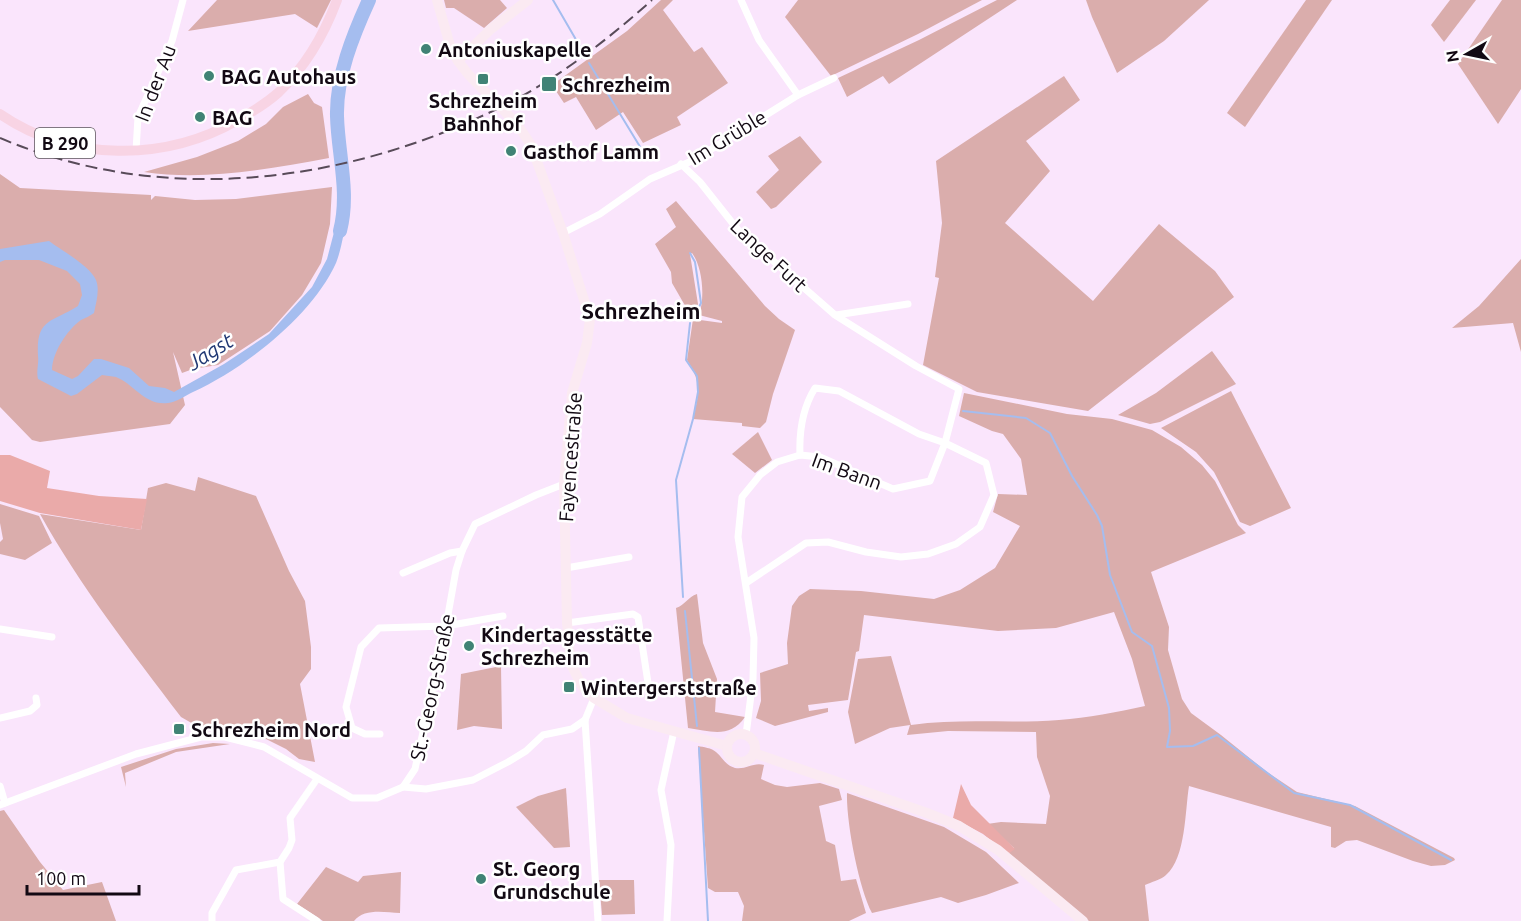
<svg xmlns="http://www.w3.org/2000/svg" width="1521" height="921" font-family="Ubuntu,sans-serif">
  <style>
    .green { fill: #daadac }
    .forest { fill: #eaaaa9 }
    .water { fill: #a5bdef }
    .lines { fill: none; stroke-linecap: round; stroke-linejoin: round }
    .stream { stroke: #a5bdef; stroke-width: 2 }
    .river { stroke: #a5bdef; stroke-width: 14 }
    .street { stroke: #fff; stroke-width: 7 }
    .secondary { stroke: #fbeaf2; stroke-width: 10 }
    .primary { stroke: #f8d4e4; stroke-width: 10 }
    .rail { stroke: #584b59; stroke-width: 2; stroke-dasharray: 12 6; stroke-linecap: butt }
    .poi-dot { fill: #408375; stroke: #fff; stroke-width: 2 }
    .labels { text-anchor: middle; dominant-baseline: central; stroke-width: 5; stroke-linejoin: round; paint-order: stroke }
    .shield { fill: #fff; stroke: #59535a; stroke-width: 1.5 }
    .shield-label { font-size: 18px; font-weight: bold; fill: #120913 }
    .poi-label { font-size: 20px; font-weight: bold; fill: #120913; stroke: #fff; text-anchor: start }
    .street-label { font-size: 20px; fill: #120913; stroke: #fff }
    .water-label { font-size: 21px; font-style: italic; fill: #213974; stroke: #fff }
    .quarter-label { font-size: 22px; font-weight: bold; fill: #120913; stroke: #fff }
  </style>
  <rect width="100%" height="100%" fill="#fae5fc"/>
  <g class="green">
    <path d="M217,0H331L317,28L295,14L188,31Z"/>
    <path d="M444,0H500L507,8L484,28L454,8H446Z"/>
    <path d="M661,0H673L663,10L694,52L702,47L728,83L677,117L681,125L643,143L623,112L596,130L576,97L564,103L552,85L627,31Z"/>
    <path d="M798,0H982L918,34L831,76L785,17Z"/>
    <path d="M997,0H1017L889,84L883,76L847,97L838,78L919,40Z"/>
    <path d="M1086,0H1209L1164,41L1117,73L1092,17Z"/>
    <path d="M1306,0H1332L1245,127L1227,113Z"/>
    <path d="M1450,0H1476L1444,42L1431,25Z"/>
    <path d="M1502,0H1521V89L1498,124L1458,64Z"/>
    <path d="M1064,76L1080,100L1026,141L1050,171L1005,223L1093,301L1159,224L1215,271L1234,297L1088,411L977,392L923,365L939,278L935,277L942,223L936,161Z"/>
    <path d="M308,94L314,103L322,107L329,158C269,169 206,181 144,172L197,157L238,141L266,124L283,107Z"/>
    <path d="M800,136L822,162L776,207L771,209L756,192L779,170L768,156Z"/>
    <path d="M0,174L20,188L151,195V200L155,196L195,200L236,199L332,187L330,224L321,263L302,295L270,331L218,365L193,369L182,373L173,352L185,405L170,424L40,442L32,440L0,407Z"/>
    <path d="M676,201L765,306L779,319L795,330L773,394L766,422L760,428L742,426V423L693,419C699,393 702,383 687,360L693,319L722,323V321L699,315C705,298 703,268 692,253L690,254L698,304L694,314L687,309L672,283L671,272L655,244L676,227L666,209Z"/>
    <path d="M1521,259V352L1513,323L1452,328L1479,306Z"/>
    <path d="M1212,351L1236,384L1160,422L1150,424L1118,415L1156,393Z"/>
    <path d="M1231,391L1291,508L1250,526L1240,522L1214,472L1196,452L1161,428Z"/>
    <path d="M964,393L1067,414L1112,419L1152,430L1181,447L1202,465L1215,481L1238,525L1246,533L1151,572L1169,627L1168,650L1182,699L1191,713L1221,735L1267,772L1297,792L1355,806L1454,858L1455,860L1445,865L1431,866L1413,861L1357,840L1346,841L1335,848L1331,847V827L1189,786C1185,810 1186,858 1166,875C1161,880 1151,882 1145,885L1149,921H1089L1008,854L1014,848L987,824L1001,822L1046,824L1050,796L1037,757L1036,732L948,731L907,735L910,725L890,728L855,744L848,712L858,659L891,656L911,725C961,718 1009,724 1059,720C1088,718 1117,712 1145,706L1132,659L1114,612L1056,628L998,631L864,615L859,651L856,652L848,700L808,705L809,711L828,708V712L775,726L756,718L761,701L760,673L788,664L787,643L792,606L799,596L810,589L861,591L934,599L960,590L995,568L1020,526L993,512L998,494L1027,495L1021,459L1003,434L992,431L959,416Z"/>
    <path d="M758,432L772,460L755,473L732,454Z"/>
    <path d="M198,477L256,496L289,571L305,601L311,647V669L300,684L315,762L299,759L286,749L258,735L195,725L181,717C131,651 80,586 40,514L141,530L148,488L166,483L195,491Z"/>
    <path d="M0,504L39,516L52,543L25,560L0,554V542L3,539L0,523Z"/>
    <path d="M697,594L703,643L717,679L715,712L745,717C730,739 710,731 688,728L676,608C685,605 688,597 697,594Z"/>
    <path d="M501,666L502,729L474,726L457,730L461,674Z"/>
    <path d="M213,743L230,744L176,752L125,773L126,787L121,767L176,749Z"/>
    <path d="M698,746C703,747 712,748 716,752C723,758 725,765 735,768C746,770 753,762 764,765L761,779L775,785L787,787L820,783L839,789L842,800L819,806L826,841L835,845L841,881L856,879L866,913L849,921H742L744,906L738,892H715L708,888Z"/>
    <path d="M566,788L570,847L554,848L516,807L538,796Z"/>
    <path d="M847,793L944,827L986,852L1019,883L986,895L958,903L941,897L872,913C859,889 846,822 847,793Z"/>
    <path d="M4,810L40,862L63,890L102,882L116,921H0V811Z"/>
    <path d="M326,867L358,882L363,876L401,872L400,913C384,912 364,908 354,921H323L297,904Z"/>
    <path d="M599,880H634L635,914L602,915Z"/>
  </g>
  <g class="forest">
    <path d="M0,455H10L50,471L47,488L99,496L147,499L141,530L40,513L0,501Z"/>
    <path d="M961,784L971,805L1015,849L1008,854L983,834L953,818Z"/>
  </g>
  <path class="water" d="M348,214C344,229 342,248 336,263C312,316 245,368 193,392C185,396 176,402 168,403C145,406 134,384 116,377C112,376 106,376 102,375L77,394L71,396L38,379C36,371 39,364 38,356C36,318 51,323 78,306L82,295L80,284L67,271L39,260H5L0,262V249L49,241C61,250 90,266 96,280C100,290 96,303 94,313C90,316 85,318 81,320C67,330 52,353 52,370L72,379L78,376L94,359H101L129,368L149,386L165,388L174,392L224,364L269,334L312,287L327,259L338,217Z"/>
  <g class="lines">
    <g class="stream">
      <path d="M553,0L582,50"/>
      <path d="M589,63L642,150"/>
      <path d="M690,253L695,262L701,303L696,313"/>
      <path d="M963,411L1026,418L1050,433L1072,476L1097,515L1102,526L1110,575L1132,632L1152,646L1169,708L1170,731L1167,747L1193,746L1217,735L1294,793L1350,805L1451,860"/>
      <path d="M683,597L676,480L693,419L698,392L697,376L686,360L690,323"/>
      <path d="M685,611L697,726"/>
      <path d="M699,748L708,921"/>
    </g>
    <path class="river" d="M340,231C350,192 338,155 337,116C336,77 353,35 369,0"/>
    <g class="street">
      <path d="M741,0L759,40L798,95"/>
      <path d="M136,151L138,117L172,41L183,0"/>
      <path d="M681,164L700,182L738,230L835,315L916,366L959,389L945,443L930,481L893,489L820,457L800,455L777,462L760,475L742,497L738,537L754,638L753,679L746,735"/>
      <path d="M563,233L600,214L650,179L694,160L798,95L834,78"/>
      <path d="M836,315L908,304"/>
      <path d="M566,568L629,557"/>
      <path d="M403,573L450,553L462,551"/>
      <path d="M746,583L806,543L828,542L866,552L901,557L928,554L956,544L980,527L994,495L986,463L945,443L919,434L839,391L815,388C802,409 799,431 800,455"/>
      <path d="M567,623L633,614L638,617L650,696"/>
      <path d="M0,629L52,637"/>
      <path d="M594,698L585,720L598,921"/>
      <path d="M0,718L30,711L37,705L36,698"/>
      <path d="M380,734H365L352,728L346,707L361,647L379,628L446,626L503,616"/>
      <path d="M317,779L290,818L292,840L289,848L280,862L283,899L317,921"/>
      <path d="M0,786L5,803"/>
      <path d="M403,787L426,789L473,780L508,762L526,751L543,735L572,729L585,720"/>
      <path d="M0,805L136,754L201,737H225L264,747L352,798H377L403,787L415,769L446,626L456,570L462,551L475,524L536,495L564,484"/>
      <path d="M212,921V913L236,870L280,862"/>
      <path d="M667,921L671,845L661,790L674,731"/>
    </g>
    <g class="secondary">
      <path d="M437,0L451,49L458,61L468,74L517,124L531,145L563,233L590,319L587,343L572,393L564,484L567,623L571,664L582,686L594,698L627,718L727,746"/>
      <path d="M458,61L491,29L528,0"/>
      <circle cx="741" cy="748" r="14"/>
      <path d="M754,753L927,813L959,826L998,850L1083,921"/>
    </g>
    <path class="primary" d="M0,114C70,162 165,162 238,120C252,112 267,103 279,92C306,66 324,35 337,0"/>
    <path class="rail" d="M0,138C163,207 345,184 501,107C556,80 606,41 652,0"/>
  </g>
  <g class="poi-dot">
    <circle cx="426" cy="49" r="6"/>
    <circle cx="209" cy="76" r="6"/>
    <rect x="477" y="73" width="12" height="12" rx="3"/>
    <rect x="541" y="76" width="16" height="16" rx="3"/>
    <circle cx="200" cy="117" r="6"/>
    <circle cx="511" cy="151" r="6"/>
    <circle cx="469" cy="646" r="6"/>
    <rect x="563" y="681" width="12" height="12" rx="3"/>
    <rect x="173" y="723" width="12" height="12" rx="3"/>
    <circle cx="481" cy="879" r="6"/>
  </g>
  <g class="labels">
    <rect class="shield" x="35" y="128" width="60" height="30" rx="4.5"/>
    <g class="shield-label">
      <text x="65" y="143">B 290</text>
    </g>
    <g class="poi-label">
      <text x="438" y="49">Antoniuskapelle</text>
      <text x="221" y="76">BAG Autohaus</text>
      <text x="562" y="84">Schrezheim</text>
      <text x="483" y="100" text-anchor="middle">Schrezheim<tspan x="483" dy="23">Bahnhof</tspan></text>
      <text x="212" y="117">BAG</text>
      <text x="523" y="151">Gasthof Lamm</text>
      <text x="481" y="634">Kindertagesstätte<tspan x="481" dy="23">Schrezheim</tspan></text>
      <text x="581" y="687">Wintergerststraße</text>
      <text x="191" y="729">Schrezheim Nord</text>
      <text x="493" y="868">St. Georg<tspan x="493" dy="23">Grundschule</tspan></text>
    </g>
    <g class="street-label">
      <text transform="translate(155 83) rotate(-69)">In der Au</text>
      <text transform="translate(727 137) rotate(-31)">Im Grüble</text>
      <text transform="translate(769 255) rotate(43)">Lange Furt</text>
      <text transform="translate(570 457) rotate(-86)">Fayencestraße</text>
      <text transform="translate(847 471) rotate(20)">Im Bann</text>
      <text transform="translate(432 687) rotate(-78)">St.-Georg-Straße</text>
    </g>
    <g class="water-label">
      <text transform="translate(210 351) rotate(-32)">Jagst</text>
    </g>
    <g class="quarter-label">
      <text x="641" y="310">Schrezheim</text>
    </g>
  </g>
  <g transform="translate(1467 54) rotate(261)" stroke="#ffffff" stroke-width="4.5" paint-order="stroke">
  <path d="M0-4.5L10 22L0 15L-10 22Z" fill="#120913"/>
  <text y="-9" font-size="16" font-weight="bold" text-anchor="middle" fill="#120913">N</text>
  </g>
  <path d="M27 885v9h112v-9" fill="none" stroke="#120913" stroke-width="3"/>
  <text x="36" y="885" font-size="18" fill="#120913" stroke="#ffffff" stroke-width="4.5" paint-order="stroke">100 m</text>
</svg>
